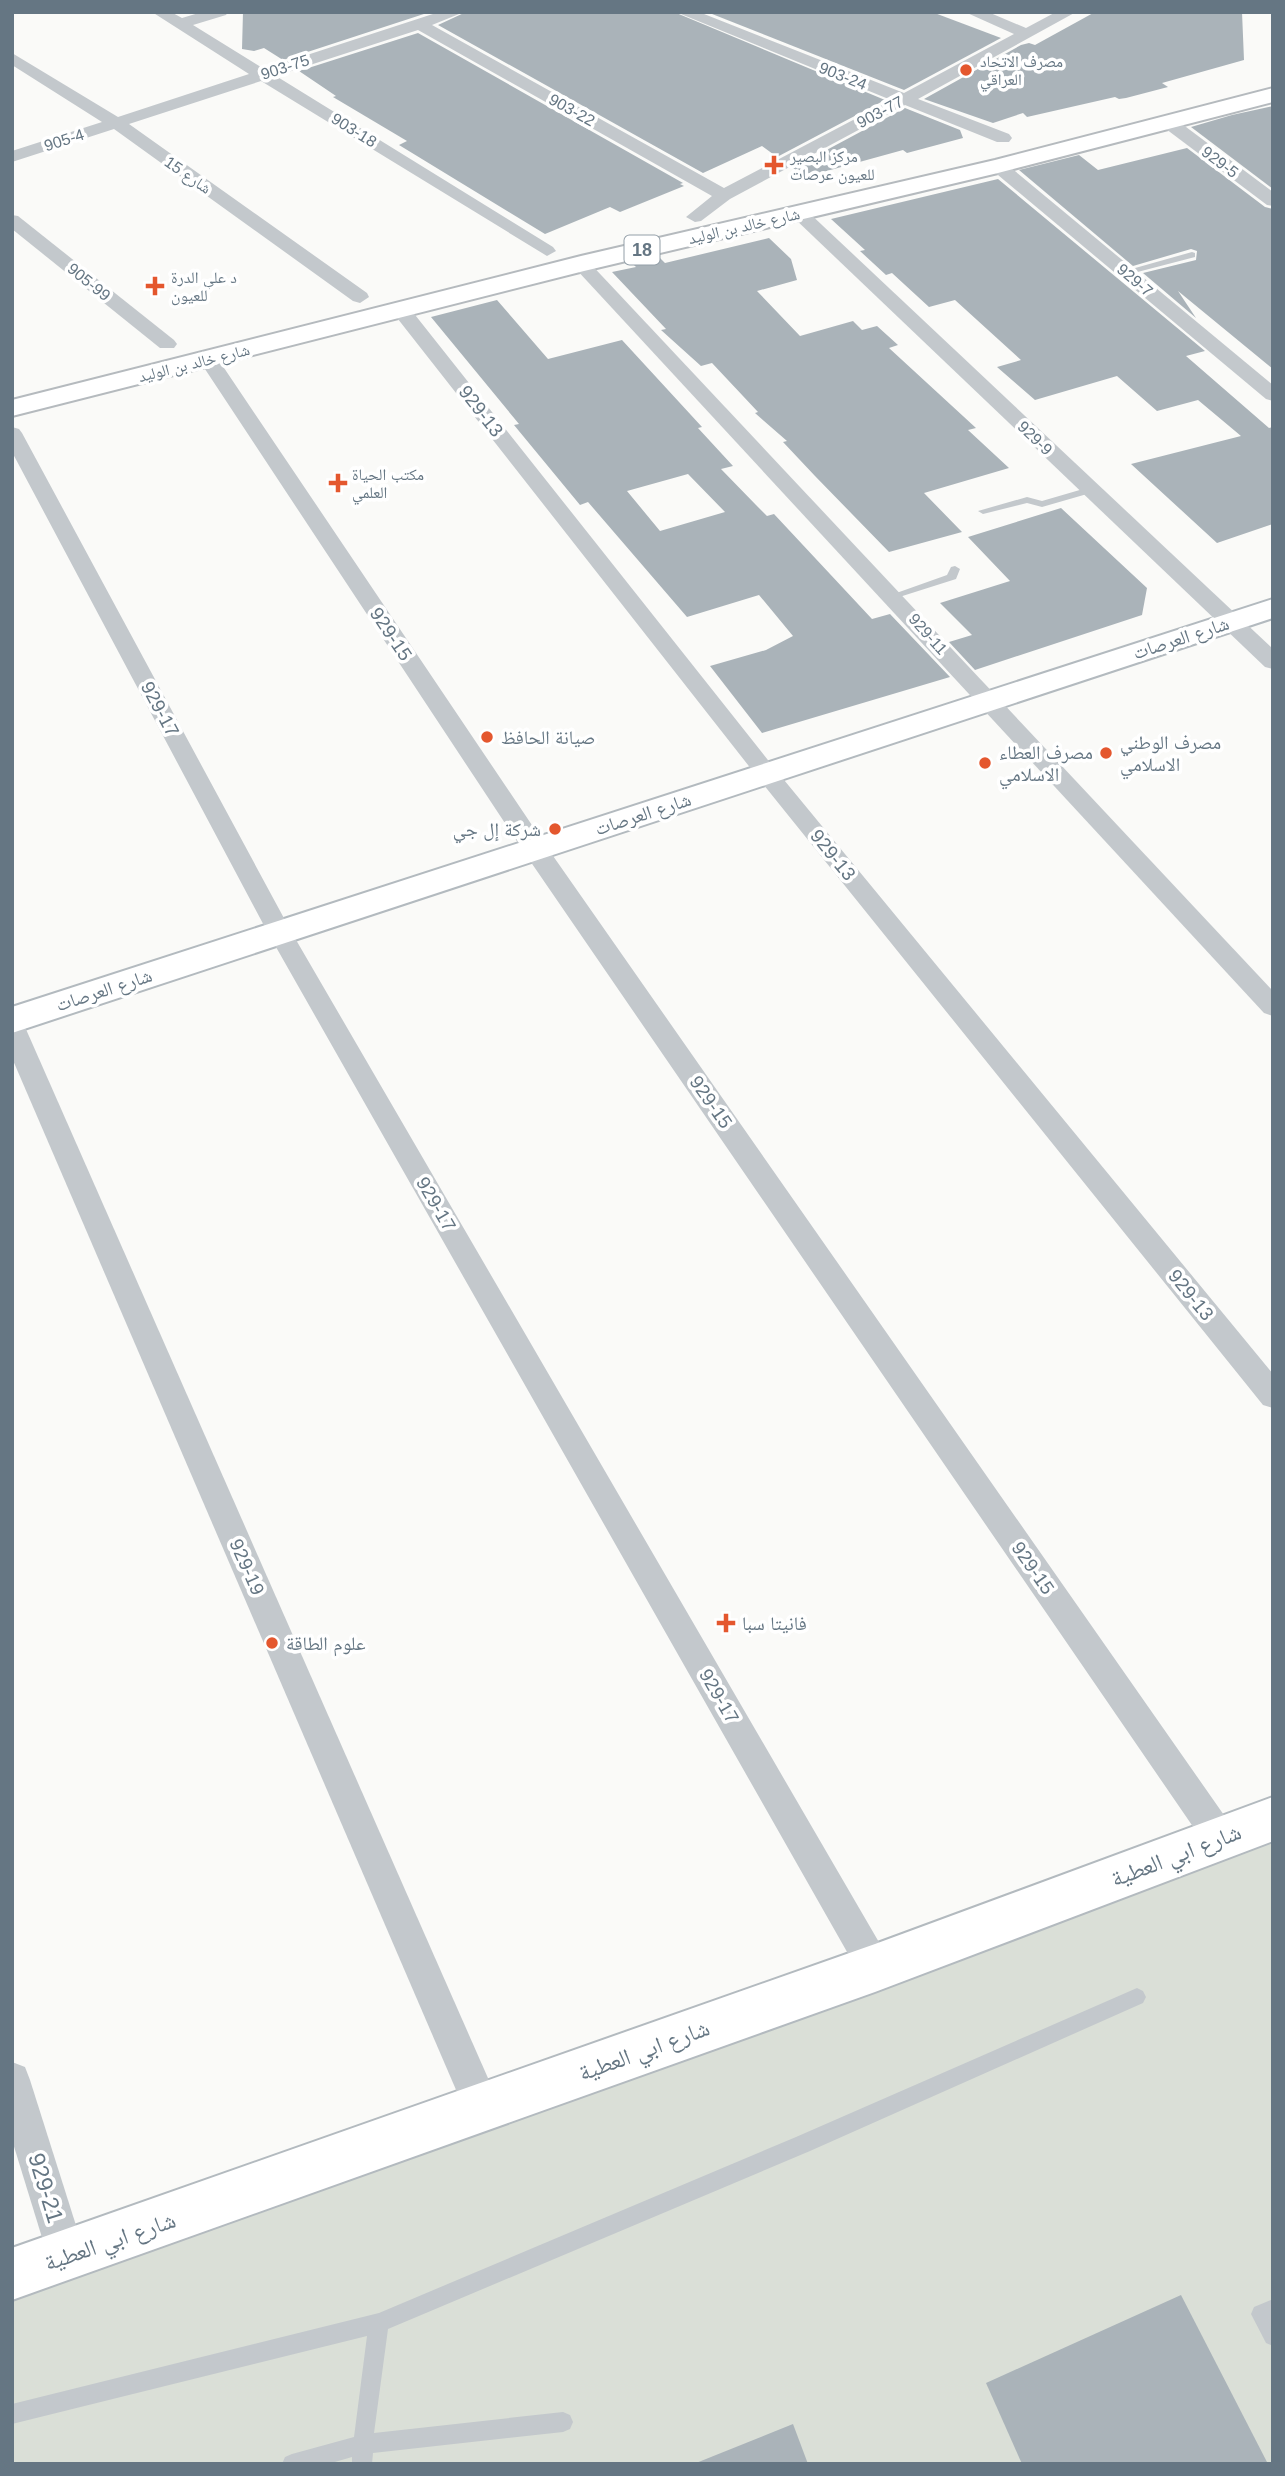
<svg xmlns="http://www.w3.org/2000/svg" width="1285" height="2476" font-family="Helvetica,'Noto Naskh Arabic',sans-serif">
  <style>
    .green { fill: #dadfd7 }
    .building { fill: #aab3b9; fill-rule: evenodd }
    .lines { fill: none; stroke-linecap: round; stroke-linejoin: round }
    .secondary-casing { stroke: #b3babf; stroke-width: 4 }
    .primary-casing { stroke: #b5babe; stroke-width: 4 }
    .lane { fill: #c3c8cc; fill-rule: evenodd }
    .street { fill: #c3c8cc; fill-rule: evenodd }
    .secondary { fill: #fff; fill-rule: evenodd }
    .primary { fill: #fff; fill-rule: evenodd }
    .poi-dot { fill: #e4572e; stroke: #fff; stroke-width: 2.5 }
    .labels { text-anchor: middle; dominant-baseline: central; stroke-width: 7; stroke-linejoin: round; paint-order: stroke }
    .far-poi-label { font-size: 16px; fill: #657683; stroke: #fff; text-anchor: start }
    .far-street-label { font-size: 16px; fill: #657683; stroke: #fff }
    .shield { fill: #fff; stroke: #939fa8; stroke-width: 2 }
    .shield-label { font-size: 18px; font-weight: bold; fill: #657683 }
    .street-label { font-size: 19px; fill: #657683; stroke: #fff }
    .poi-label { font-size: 19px; fill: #657683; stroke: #fff; text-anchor: start }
    .near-street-label { font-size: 23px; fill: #657683; stroke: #fff }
  </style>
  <rect width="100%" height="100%" fill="#fafaf8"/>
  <path class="green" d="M1273,1824V2464H12V2265Z"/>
  <g class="building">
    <path d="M243,12H430L283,60L264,48L254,51L242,49Z"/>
    <path d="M466,12H674L885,100L777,157L762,146L703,173L438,25Z"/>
    <path d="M707,12H932L1001,38L904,90Z"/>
    <path d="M1095,12H1242L1244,60L1162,83L1168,87L1126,98L1119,99L1115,97L1027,117L1023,113L993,123L924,99L1021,45L1029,43L1035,45Z"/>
    <path d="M418,33L683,183L680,184L684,186L620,212L610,207L545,234L399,145L407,141L333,97L336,96L299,71Z"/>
    <path d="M1273,106V189L1191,127L1232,115Z"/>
    <path d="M905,108L960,130L963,138L907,153L903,150L805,177L793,168Z"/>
    <path d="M1187,148L1265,207L1273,209V369L1178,291L1196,318L1143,273L1196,260L1197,251L1191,249L1133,266L1019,170L1079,155L1098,170Z"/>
    <path d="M998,179L1205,351L1186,356L1269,428L1273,427V524L1217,543L1131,464L1241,436L1198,400L1157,411L1117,376L1035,400L997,367L1021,360L955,300L929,307L892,273L886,275L860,251L865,250L831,219Z"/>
    <path d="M769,238L791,259L797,280L757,291L800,336L853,321L862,330L877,326L898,345L889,348L976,428L968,430L1009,468L924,493L962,532L889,552L815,476L783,442L787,441L755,413L758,412L712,363L701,366L661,330L666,329L612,272L636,267L633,264L660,258L665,263Z"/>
    <path d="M497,300L548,359L622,340L702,427L698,428L733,466L721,469L756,505L767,516L774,514L872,619L890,614L950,677L762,733L710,666L766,650L793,636L759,595L687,617L588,502L580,505L514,425L519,424L431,317ZM688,474L725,512L660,531L627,491Z"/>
    <path d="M1061,508L1147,588L1142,615L975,670L949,642L972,635L940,603L1010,581L968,537Z"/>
    <path d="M1181,2295L1268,2464H1022L986,2383Z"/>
    <path d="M793,2424L808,2464H697L696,2463Z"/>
  </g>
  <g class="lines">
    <defs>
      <g id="secondary">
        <path d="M1273,599V618L12,1033V1007Z"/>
        <path d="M1273,1797V1841L875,1992L12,2300V2248L875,1944Z"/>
      </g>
      <path id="primary" d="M1273,88V102L998,173L584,271L12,416V400L581,256L995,160Z"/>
    </defs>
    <use href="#secondary" class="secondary-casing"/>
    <use href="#primary" class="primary-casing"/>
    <g class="lane">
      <path d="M1192,252L1195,253V257L1126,275L1121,272Z"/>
      <path d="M1090,487L1095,490L1094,492L1042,507L1027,503L983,514L978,511L1027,497L1042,501Z"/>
      <path d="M955,566L960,569L956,579L893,599L888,596L947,575L951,567Z"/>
      <path d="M1137,1988L1143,1991L1146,1997L1143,2003L810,2151L388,2329L374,2433L563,2412L570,2415L573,2422L570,2429L563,2432L373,2453L372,2464H352V2457L328,2464H282L285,2457L292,2454L354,2437L367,2336L12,2424V2404L379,2313L796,2137Z"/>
      <path d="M1273,2299V2346L1266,2343L1251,2314L1254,2307Z"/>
    </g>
    <g class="street">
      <path d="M152,12H171L182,18L202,12H228L226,15L193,25L264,69L439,12H464L432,25L724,188L891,100L676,12H699L904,93L1014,34L965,12H988L1026,28L1056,12H1076L918,99L1009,134L1012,138L1009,142H997L905,105L730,199L701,221L695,222L686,217L712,196L418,30L276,76L553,247L556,251L547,256L261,81L129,124L367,293L369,297L360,303L353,301L114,129L12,162V151L102,122L12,65V53L118,117L249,74Z"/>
      <path d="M1168,117L1174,118L1273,192V206L1267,205L1162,126L1160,122Z"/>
      <path d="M998,161L1004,162L1273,385V401L1266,399L992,170L989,166Z"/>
      <path d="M799,208L805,209L1273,649V669L1265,667L793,217L790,213L793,209Z"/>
      <path d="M12,215L18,216L174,340L177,344L174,348H160L12,229Z"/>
      <path d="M581,258L587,260L1273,991V1016L1264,1013L575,268L572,264Z"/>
      <path d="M401,304L408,306L775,769L1273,1374V1408L1263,1405L759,779L394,314L392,310L394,306Z"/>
      <path d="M209,354L216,356L544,843L1233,1828L1238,1839L1233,1850L1221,1855L1209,1850L526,855L199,360Z"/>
      <path d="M12,427L19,429L22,433L292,933L887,1956L893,1968L887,1980L875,1985L863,1980L268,933L12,452Z"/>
      <path d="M12,1018L21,1020L25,1027L495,2094L500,2107L495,2120L482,2125L469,2120L12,1058Z"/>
      <path d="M12,2062L25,2067L30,2080L86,2257L80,2270L67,2276L54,2270L48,2257L12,2140Z"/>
    </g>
    <use href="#secondary" class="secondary"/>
    <use href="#primary" class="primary"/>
  </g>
  <g class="poi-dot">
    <circle cx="966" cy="70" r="7"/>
    <path d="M770.5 154.5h7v7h7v7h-7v7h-7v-7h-7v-7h7z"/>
    <path d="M151.5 275.5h7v7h7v7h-7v7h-7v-7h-7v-7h7z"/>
    <path d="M334.5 472.5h7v7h7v7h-7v7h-7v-7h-7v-7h7z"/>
    <circle cx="487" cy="737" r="7"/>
    <circle cx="1106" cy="753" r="7"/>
    <circle cx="985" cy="763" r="7"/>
    <circle cx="555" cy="829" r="7"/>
    <path d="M722.5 1612.5h7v7h7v7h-7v7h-7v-7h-7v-7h7z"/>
    <circle cx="272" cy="1643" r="7"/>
  </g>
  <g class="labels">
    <g class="far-poi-label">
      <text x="980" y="61">مصرف الاتحاد<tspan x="980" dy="18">العراقي</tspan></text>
      <text x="790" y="156">مركز البصير<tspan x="790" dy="18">للعيون عرصات</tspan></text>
      <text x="171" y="277">د علي الدرة<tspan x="171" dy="18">للعيون</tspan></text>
      <text x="352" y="474">مكتب الحياة<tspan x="352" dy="18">العلمي</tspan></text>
    </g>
    <g class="far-street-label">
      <text transform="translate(285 67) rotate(-18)">903-75</text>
      <text transform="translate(843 76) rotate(22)">903-24</text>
      <text transform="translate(572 110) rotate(29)">903-22</text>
      <text transform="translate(880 112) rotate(-28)">903-77</text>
      <text transform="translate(354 130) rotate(32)">903-18</text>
      <text transform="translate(64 140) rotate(-18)">905-4</text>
      <text transform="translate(1220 162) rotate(37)">929-5</text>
      <text transform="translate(188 175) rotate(35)">شارع 15</text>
      <text transform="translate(744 226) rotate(-13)">شارع خالد بن الوليد</text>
      <text transform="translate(1135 280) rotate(40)">929-7</text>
      <text transform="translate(89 282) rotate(39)">905-99</text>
      <text transform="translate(194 363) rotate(-14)">شارع خالد بن الوليد</text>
      <text transform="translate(1035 438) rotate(44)">929-9</text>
      <text transform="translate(928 634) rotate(48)">929-11</text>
    </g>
    <rect class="shield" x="624.5" y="235.5" width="35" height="29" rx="5"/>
    <g class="shield-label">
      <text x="642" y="250">18</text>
    </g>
    <g class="street-label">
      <text transform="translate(481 411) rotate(52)">929-13</text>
      <text transform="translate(391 634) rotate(56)">929-15</text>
      <text transform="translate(1181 638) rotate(-18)">شارع العرصات</text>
      <text transform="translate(160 709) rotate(62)">929-17</text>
      <text transform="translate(643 814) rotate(-18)">شارع العرصات</text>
      <text transform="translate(833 855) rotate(51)">929-13</text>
      <text transform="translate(104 990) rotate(-18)">شارع العرصات</text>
      <text transform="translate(711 1102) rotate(55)">929-15</text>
      <text transform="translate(436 1204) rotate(60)">929-17</text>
      <text transform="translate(1191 1295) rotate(51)">929-13</text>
      <text transform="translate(247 1567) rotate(66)">929-19</text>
      <text transform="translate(1033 1568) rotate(55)">929-15</text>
      <text transform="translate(719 1696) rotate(60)">929-17</text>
    </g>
    <g class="poi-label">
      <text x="501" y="737">صيانة الحافظ</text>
      <text x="1120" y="742">مصرف الوطني<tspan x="1120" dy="22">الاسلامي</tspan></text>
      <text x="999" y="752">مصرف العطاء<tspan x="999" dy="22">الاسلامي</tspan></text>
      <text x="541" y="829" text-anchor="end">شركة إل جي</text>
      <text x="742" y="1623">فانيتا سبا</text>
      <text x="286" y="1643">علوم الطاقة</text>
    </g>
    <g class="near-street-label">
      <text transform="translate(1176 1855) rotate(-21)">شارع ابي العطية</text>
      <text transform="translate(644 2050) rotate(-20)">شارع ابي العطية</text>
      <text transform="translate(46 2188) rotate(73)">929-21</text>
      <text transform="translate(110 2241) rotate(-19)">شارع ابي العطية</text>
    </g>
  </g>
  <rect width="1285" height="2476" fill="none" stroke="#657683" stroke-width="28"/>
</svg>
